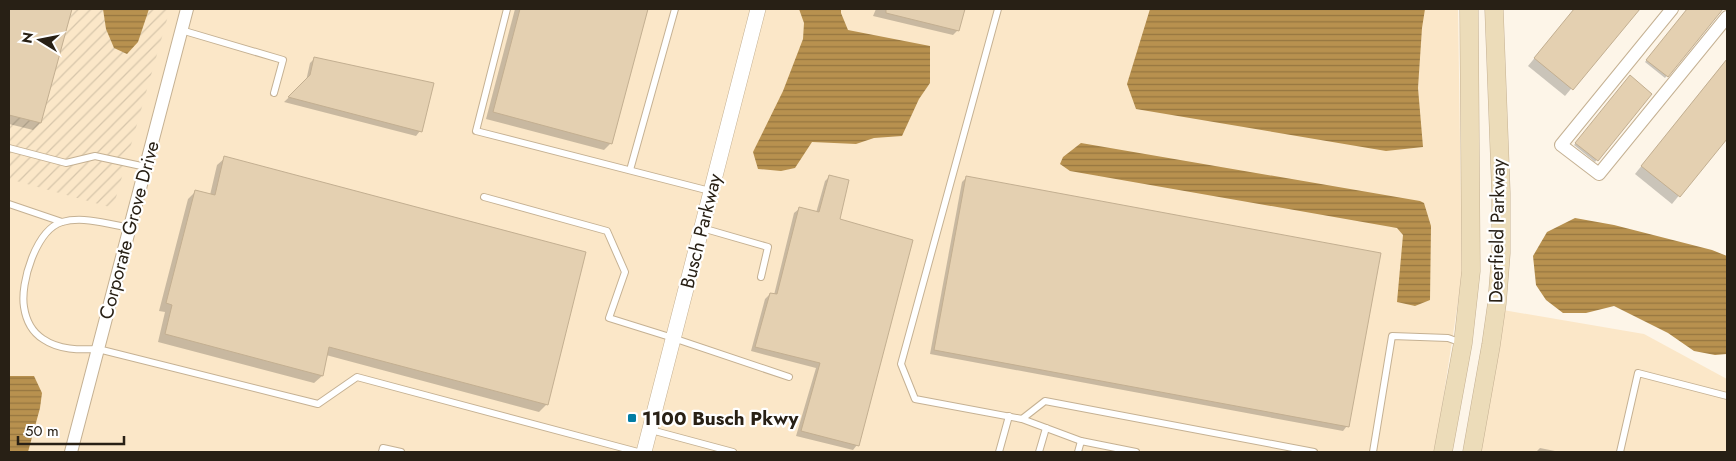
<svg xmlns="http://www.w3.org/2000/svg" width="1736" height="461" font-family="Jost,sans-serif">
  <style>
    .built { fill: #fbe7c8 }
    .industrial { fill: url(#industrial-furrows) }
    .water { fill: url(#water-rules) }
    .shadow { fill: #0003 }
    .building { fill: #e4d0b1; stroke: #c3af91 }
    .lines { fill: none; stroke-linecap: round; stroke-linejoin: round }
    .service-casing { stroke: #c5b193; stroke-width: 8 }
    .minor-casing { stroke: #c5b193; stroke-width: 14 }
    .tertiary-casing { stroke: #c5b193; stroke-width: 16 }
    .secondary-casing { stroke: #c5b193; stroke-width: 19 }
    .service { stroke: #fff; stroke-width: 6 }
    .minor { stroke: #fff; stroke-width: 12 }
    .tertiary { stroke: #fff; stroke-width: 15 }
    .secondary { stroke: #ecdcb9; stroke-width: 18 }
    .poi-dot { fill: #027da4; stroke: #fff; stroke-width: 2 }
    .labels { text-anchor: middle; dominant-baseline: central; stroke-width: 4.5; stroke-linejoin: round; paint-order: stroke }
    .street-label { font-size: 19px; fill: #282015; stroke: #fff }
    .poi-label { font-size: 19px; font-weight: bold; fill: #282015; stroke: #fff; text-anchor: start }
  </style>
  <defs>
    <pattern id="industrial-furrows" width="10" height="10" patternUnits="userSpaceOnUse" patternTransform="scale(1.25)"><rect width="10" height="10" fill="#fbe7c8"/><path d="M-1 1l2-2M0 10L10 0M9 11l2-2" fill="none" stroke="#d7c6ab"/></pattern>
    <pattern id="water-rules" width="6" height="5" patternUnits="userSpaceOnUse" patternTransform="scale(1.25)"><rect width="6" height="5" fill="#b8914f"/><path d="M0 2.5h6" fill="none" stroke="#967640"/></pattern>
  </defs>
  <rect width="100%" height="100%" fill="#fdf5e8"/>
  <g class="built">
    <path d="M9,9H1458L1462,276L1435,452H9Z"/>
    <path d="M1503,310L1644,334L1727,379V452H1480Z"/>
  </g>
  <path class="industrial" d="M9,9H170L113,208L9,179Z"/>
  <g class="water">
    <path d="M103,9H149L138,42L127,54L114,48L106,29Z"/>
    <path d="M799,9H841V13L848,30L930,46V83L919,99L902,136L874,138L856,144L812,142L795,168L781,171L758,169L753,152L783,91L803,39L804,23Z"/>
    <path d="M1150,9H1425L1422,28L1418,88L1423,147L1386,151L1136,109L1127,84Z"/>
    <path d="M1081,143L1420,201L1424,203L1431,226L1430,300L1415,306L1397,302L1403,235L1397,228L1070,171L1060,164L1063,157Z"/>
    <path d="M1575,218L1614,225L1712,250L1727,256V354L1715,355L1694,351L1668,333L1614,306L1586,313H1563L1546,300L1536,285L1533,256L1547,232Z"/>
    <path d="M9,376H34L42,393L40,408L28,452H9Z"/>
  </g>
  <g class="shadow">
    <path d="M9,9H70L40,123L33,130L9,124Z"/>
    <path d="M515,9H646L611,143L604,150L486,119Z"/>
    <path d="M876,9H964L958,30L953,35L873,16Z"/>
    <path d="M1575,9H1638L1565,96L1528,66Z"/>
    <path d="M1688,9H1715L1719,12L1665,78L1645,62Z"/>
    <path d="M315,58L420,131L416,136L284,102L306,81L310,63Z"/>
    <path d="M1727,59V137L1672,204L1635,174Z"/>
    <path d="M1628,79L1650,94L1595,162L1574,145Z"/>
    <path d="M225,158L547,404L539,412L326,355L322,376L314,383L158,342L165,312L159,311L188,199L195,192L210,195L217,165Z"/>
    <path d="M830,176L857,445L853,450L796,436L816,368L751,351L765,299L770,294L774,295L794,213L799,209L816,213L825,181Z"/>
    <path d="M967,177L1347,426L1343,431L930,354L962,182Z"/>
    <path d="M1540,448L1560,452H1536Z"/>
  </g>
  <g class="building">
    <path d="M9,9H72L41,123L9,115Z"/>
    <path d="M520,9H648L612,144L493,112Z"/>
    <path d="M886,9H965L959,31L886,13Z"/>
    <path d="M1574,9H1640L1573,90L1534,58Z"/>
    <path d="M1687,9H1723L1668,77L1646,60Z"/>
    <path d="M314,57L434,83L422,132L288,97L310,75Z"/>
    <path d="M1727,59V139L1680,197L1641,166Z"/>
    <path d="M1630,75L1652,94L1598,161L1575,143Z"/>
    <path d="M224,156L586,252L548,405L329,347L323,376L165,334L172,305L166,303L195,190L215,195Z"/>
    <path d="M829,175L849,180L840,219L913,240L859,446L801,431L820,363L755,347L770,293L777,294L799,207L819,212Z"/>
    <path d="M966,176L1381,253L1349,427L934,350Z"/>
  </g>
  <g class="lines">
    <defs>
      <g id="service">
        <path d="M507,9L476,131L710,191"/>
        <path d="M998,9L901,364L915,399L1022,419L1045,401L1314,452"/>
        <path d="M181,30L283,60L274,93"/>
        <path d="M9,148L66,163L95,156L146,167"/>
        <path d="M630,170L675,9"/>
        <path d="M484,197L607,231L625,272L609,318L673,338L789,377"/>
        <path d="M9,204L62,222"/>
        <path d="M130,228C109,224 83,216 62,222C36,230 20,283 24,307C26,320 32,332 43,339C59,350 79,350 98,349L318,404L357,377L638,452"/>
        <path d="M702,228L768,247L761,277"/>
        <path d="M1022,419L1081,441"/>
        <path d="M651,430L733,452"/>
        <path d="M382,452L383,448L401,452"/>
        <path d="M999,452L1009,416"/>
        <path d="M1039,452L1046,428"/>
        <path d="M1078,452L1081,441L1136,452"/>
        <path d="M1373,452L1392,336L1448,338L1462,343"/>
        <path d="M1620,452L1638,373L1727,396"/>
      </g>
      <g id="minor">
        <path d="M1672,9L1561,145L1599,174L1727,17"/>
        <path d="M71,452L187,9"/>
      </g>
      <path id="tertiary" d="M644,452L758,9"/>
      <g id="secondary">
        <path d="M1443,452L1463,343L1471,271L1469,9"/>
        <path d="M1472,452L1491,345L1497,303L1501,253V193L1494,9"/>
      </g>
    </defs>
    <use href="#service" class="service-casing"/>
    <use href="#minor" class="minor-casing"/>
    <use href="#tertiary" class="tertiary-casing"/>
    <use href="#secondary" class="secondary-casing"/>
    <use href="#service" class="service"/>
    <use href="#minor" class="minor"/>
    <use href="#tertiary" class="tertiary"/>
    <use href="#secondary" class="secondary"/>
  </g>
  <rect class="poi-dot" x="627" y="413" width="10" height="10" rx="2.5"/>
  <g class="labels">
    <g class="street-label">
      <text transform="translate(129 230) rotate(-75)">Corporate Grove Drive</text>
      <text transform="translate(701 231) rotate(-76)">Busch Parkway</text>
      <text transform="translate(1497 231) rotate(-89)">Deerfield Parkway</text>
    </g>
    <g class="poi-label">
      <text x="642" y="418">1100 Busch Pkwy</text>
    </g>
  </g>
  <rect width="1736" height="461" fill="none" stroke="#282015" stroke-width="20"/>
  <g transform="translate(40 40) rotate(280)" stroke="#ffffff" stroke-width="4" paint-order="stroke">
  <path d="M0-4L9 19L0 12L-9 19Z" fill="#282015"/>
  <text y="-8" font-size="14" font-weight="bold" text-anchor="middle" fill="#282015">N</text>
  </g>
  <path d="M18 436v8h106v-8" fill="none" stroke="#282015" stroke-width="2.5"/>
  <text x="25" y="436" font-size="15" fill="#282015" stroke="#ffffff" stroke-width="4" paint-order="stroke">50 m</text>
</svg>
